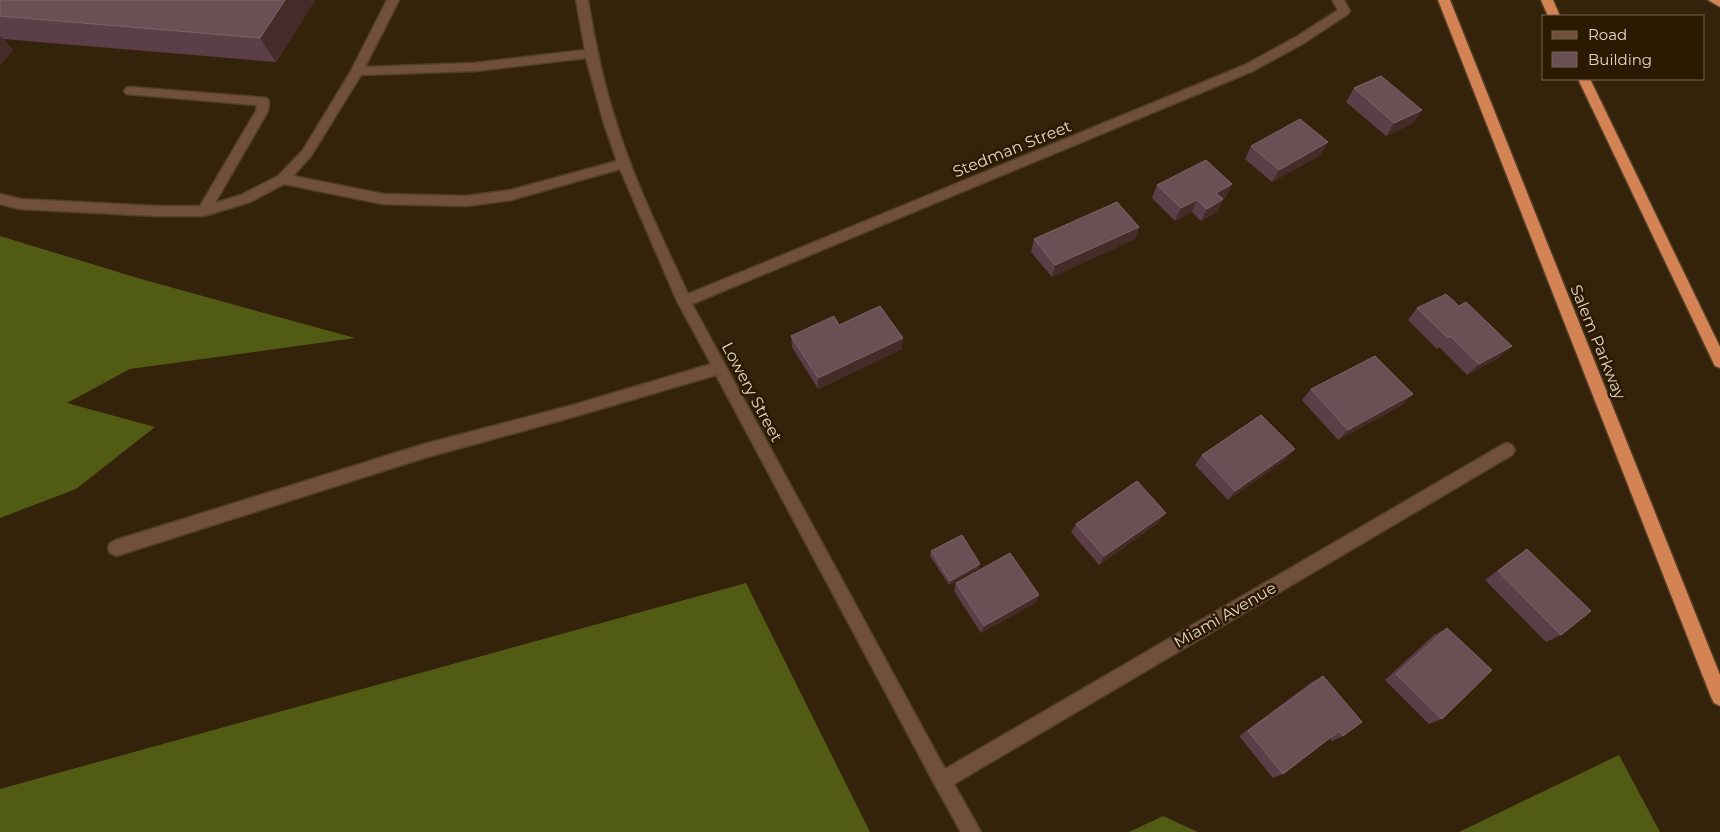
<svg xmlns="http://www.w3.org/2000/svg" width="1720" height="832" font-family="Montserrat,sans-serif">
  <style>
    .forest { fill: #515b14 }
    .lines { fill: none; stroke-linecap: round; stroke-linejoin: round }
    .minor-casing { stroke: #513f28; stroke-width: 3 }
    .highway-casing { stroke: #513f28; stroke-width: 3 }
    .minor { fill: #704f3d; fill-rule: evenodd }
    .highway { fill: #d48355; fill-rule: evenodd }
    .wall { fill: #5c3e48 }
    .shaded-wall { fill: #462c29 }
    .building { fill: #6a4f55; stroke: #7d6467 }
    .labels { text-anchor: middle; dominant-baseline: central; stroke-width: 5; stroke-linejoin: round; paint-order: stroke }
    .street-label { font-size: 16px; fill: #e2d6c8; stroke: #2b1902 }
  </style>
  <rect width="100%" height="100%" fill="#35220a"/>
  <g class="forest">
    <path d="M0,236L141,279L355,338L130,369L67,403L155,427L76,489L0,518Z"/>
    <path d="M746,583L870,832H0V789Z"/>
    <path d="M1619,755L1660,832H1459Z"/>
    <path d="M1163,816L1198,832H1129Z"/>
  </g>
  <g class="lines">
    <defs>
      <path id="minor" d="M387,0H399L365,67L475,63L585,50L576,0H588C595,42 603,82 616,122C634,181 662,237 688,294L1245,65L1296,37L1338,10L1332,0H1344L1350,11L1348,14L1304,43L1253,71L692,304L945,769L1502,445L1507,443L1512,445L1515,450L1512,455L954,784L981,832H961L936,787L716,375L573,417L424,458L116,556L110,553L108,548L110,543L116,540L424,444L573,405L711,364L677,301L620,169L511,200L466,206L383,204L284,184L250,202L204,216H156L20,209L0,204V194L20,199L156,206H200L256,111L257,105L126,94L124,91L126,88L130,87L267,98L269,101L268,111L215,203L241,195L278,176L303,150L351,71ZM586,58L604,124L617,161L511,190L466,196L383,194L293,176L311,156L361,75L475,71Z"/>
      <g id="highway">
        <path d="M1438,0H1450L1720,675V706L1714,703L1711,697Z"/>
        <path d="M1541,0H1553L1560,16H1548Z"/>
        <path d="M1708,0H1720V7Z"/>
        <path d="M1578,79H1590L1720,347V368L1715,366L1713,362Z"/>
      </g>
    </defs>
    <use href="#minor" class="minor-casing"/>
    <use href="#highway" class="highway-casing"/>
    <use href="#minor" class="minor"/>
    <use href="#highway" class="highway"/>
  </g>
  <g class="wall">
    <path d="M0,0H315L276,62L3,39L13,50L0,65Z"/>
    <path d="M1354,88L1422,110L1413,123L1386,136L1346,102Z"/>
    <path d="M1251,146L1321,155L1272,182L1245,159Z"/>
    <path d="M1232,184L1226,197L1223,199L1217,212L1201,221L1192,212L1175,221L1152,198L1157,185Z"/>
    <path d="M1139,227L1135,239L1052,277L1031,252L1034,239Z"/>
    <path d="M1417,308L1500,357L1467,375L1439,347L1437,349L1408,320Z"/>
    <path d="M839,325L902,349L818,389L792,347L791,336Z"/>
    <path d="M1311,389L1402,405L1338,440L1302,400Z"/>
    <path d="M1202,455L1286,459L1228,500L1195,465Z"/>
    <path d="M1159,522L1099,565L1071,532L1076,524Z"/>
    <path d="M1527,549L1561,635L1546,642L1485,580L1514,558Z"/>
    <path d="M931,551L979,568L949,585L930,556Z"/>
    <path d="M956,583L1039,595L1035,603L981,633L954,591Z"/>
    <path d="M1447,628L1442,719L1429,724L1385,680L1434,635Z"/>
    <path d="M1323,676L1343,736L1332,741L1330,738L1283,774L1273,778L1239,736L1312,682Z"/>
  </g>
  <g class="shaded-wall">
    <path d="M285,0H315L276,62L260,38Z"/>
    <path d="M0,36L13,50L0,65Z"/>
    <path d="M1422,110L1413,123L1386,136L1394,123Z"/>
    <path d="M1328,142L1321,155L1272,182L1279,170Z"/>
    <path d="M1232,184L1226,197L1210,205L1216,193Z"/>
    <path d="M1223,199L1217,212L1201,221L1207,209Z"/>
    <path d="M1197,200L1192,212L1175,221L1181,208Z"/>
    <path d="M1139,227L1135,239L1052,277L1055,265Z"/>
    <path d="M903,338L902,349L818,389V378Z"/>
    <path d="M1512,346L1500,357L1467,375L1479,364Z"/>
    <path d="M1413,394L1402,405L1338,440L1348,430Z"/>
    <path d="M1295,449L1286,459L1228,500L1235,491Z"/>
    <path d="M1166,513L1159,522L1099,565L1104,556Z"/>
    <path d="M980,564L979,568L949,585L950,581Z"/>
    <path d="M1039,595L1035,603L981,633L984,626Z"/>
  </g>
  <g class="building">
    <path d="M0,0H285L260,38L0,16Z"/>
    <path d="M1381,76L1422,110L1394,123L1354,88Z"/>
    <path d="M1300,119L1328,142L1279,170L1251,146Z"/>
    <path d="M1206,160L1232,184L1216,193L1223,199L1207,209L1197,200L1181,208L1157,185Z"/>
    <path d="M1117,202L1139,227L1055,265L1034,239Z"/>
    <path d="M1446,294L1459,306L1466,302L1512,346L1479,364L1450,336L1448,338L1417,308Z"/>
    <path d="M880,306L903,338L818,378L791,336L834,316L839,325Z"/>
    <path d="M1375,356L1413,394L1348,430L1311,389Z"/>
    <path d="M1261,415L1295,449L1235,491L1202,455Z"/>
    <path d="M1137,481L1166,513L1104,556L1076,524Z"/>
    <path d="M962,535L980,564L950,581L931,551Z"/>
    <path d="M1527,549L1591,611L1561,635L1498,571Z"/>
    <path d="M1010,553L1039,595L984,626L956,583Z"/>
    <path d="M1447,628L1492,670L1442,719L1396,674Z"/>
    <path d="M1323,676L1362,722L1343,736L1339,731L1283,774L1248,731Z"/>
  </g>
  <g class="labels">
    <g class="street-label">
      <text transform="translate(1012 149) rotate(-22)">Stedman Street</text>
      <text transform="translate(1598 342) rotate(68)">Salem Parkway</text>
      <text transform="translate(752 392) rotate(62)">Lowery Street</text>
      <text transform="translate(1225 615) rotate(-30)">Miami Avenue</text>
    </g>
  </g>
  <rect x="1542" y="15" width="162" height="65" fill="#2b1902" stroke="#746551"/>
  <rect x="1552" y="31" width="25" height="8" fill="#704f3d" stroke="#746551"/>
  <text x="1588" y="40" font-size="15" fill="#e2d6c8">Road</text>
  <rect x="1552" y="52" width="25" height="15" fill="#6a4f55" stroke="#746551"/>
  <text x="1588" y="65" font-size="15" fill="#e2d6c8">Building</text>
</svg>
